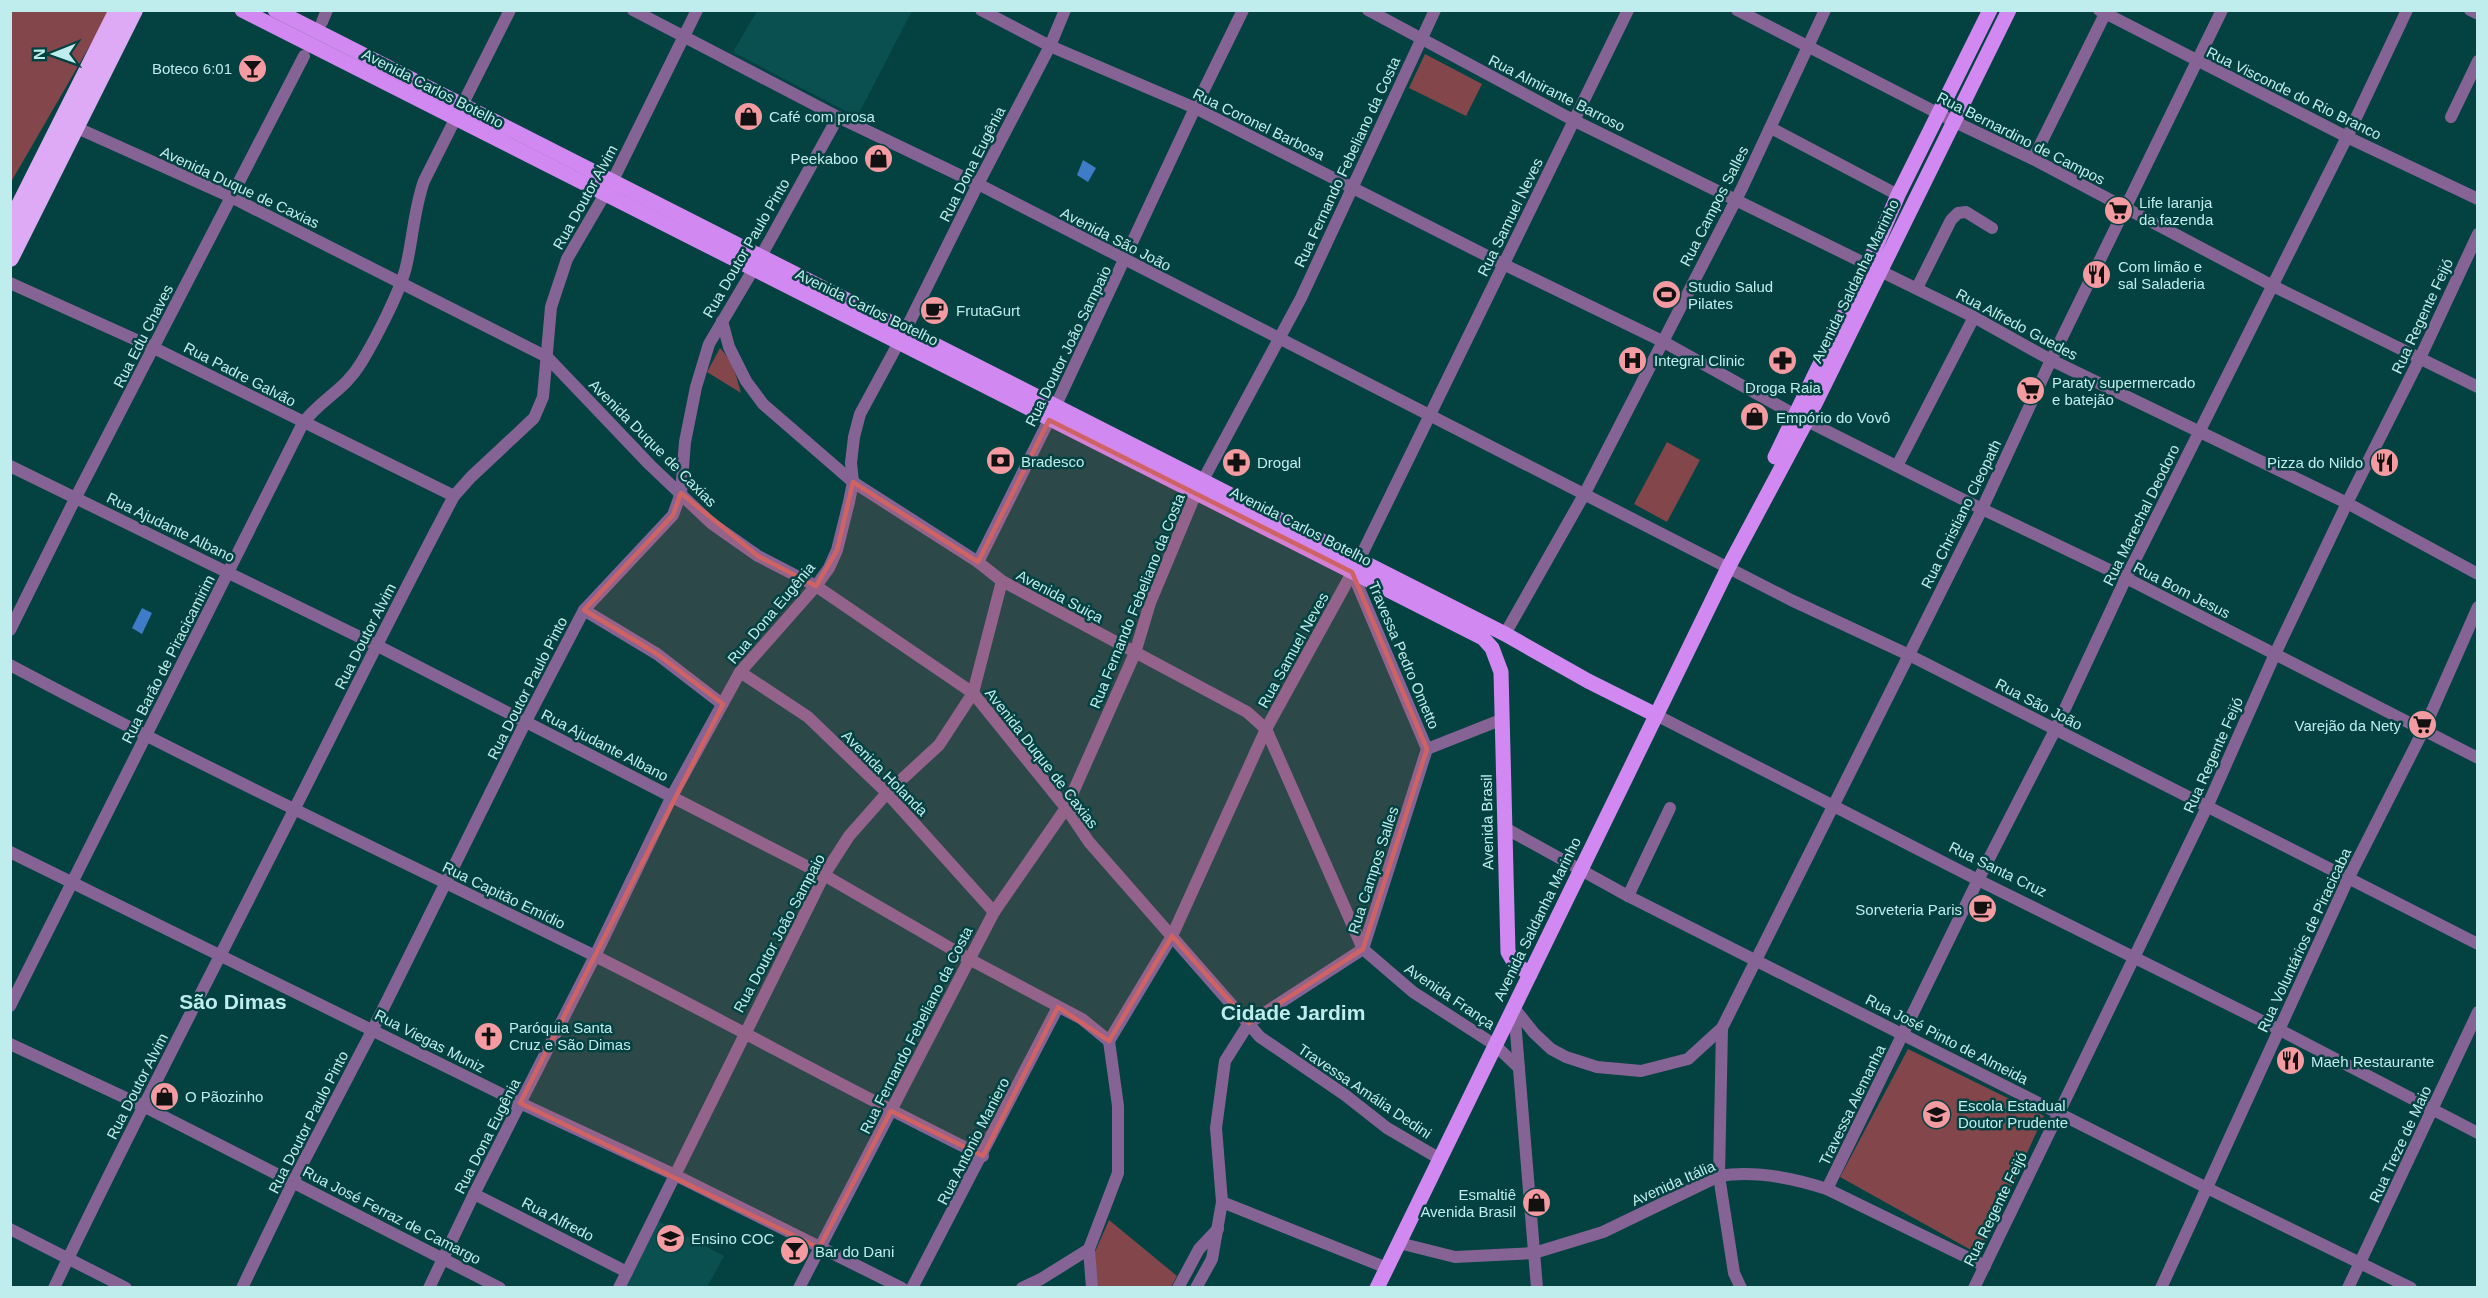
<svg xmlns="http://www.w3.org/2000/svg" width="2488" height="1298" font-family="Arial,sans-serif">
  <style>
    .built { fill: #0b5051 }
    .green { fill: #83464b }
    .water { fill: #3f7cc8 }
    .lines { fill: none; stroke-linecap: round; stroke-linejoin: round }
    .minor { stroke: #866395; stroke-width: 12 }
    .major { stroke: #d288f1; stroke-width: 15 }
    .highway { stroke: #deaaf5; stroke-width: 18 }
    .marked { fill: #cf6363; fill-opacity: 0.2; stroke: #cf6363; stroke-width: 4.5; stroke-linejoin: round }
    .labels { text-anchor: middle; dominant-baseline: central; stroke-width: 5; stroke-linejoin: round; paint-order: stroke }
    .poi-label { font-size: 15px; fill: #bfecec; stroke: #044242; text-anchor: start }
    .street-label { font-size: 15px; fill: #bfecec; stroke: #044242 }
    .district-label { font-size: 21px; font-weight: bold; fill: #bfecec; stroke: #044242 }
  </style>
  <rect width="100%" height="100%" fill="#044242"/>
  <g class="built">
    <path d="M757,11V10L912,11L857,117L733,52Z"/>
    <path d="M658,1221L724,1256L707,1287L624,1288Z"/>
  </g>
  <g class="green">
    <path d="M11,11H110L11,182Z"/>
    <path d="M1425,54L1482,84L1466,116L1409,88Z"/>
    <path d="M720,348C733,361 736,375 741,393L707,372Z"/>
    <path d="M1667,442L1700,460L1667,522L1634,504Z"/>
    <path d="M1908,1049L2044,1116L1980,1255L1840,1177Z"/>
    <path d="M1109,1220L1177,1276L1171,1287H1097L1095,1252Z"/>
  </g>
  <g class="water">
    <path d="M1083,160L1096,168L1088,182L1077,175Z"/>
    <path d="M142,608L152,613L142,634L132,628Z"/>
  </g>
  <g class="lines">
    <g class="minor">
      <path d="M633,10L838,117L978,184L1791,600L1909,655L2478,944"/>
      <path d="M981,10L1050,46L1195,108L1505,265L1662,341L1797,416L1982,509L2126,578L2478,758"/>
      <path d="M1368,10L1573,120L1974,317L2051,360L2347,503L2478,574"/>
      <path d="M1737,10L1953,121L2033,159L2273,286L2478,387"/>
      <path d="M2099,10L2347,137L2478,199"/>
      <path d="M2470,10L2478,14"/>
      <path d="M322,22L327,10"/>
      <path d="M2451,117L2478,61"/>
      <path d="M75,127L231,197L547,357L650,465L711,523L758,556L816,586L973,693L1066,808L1089,842L1260,1037L1345,1095L1387,1128L1440,1159"/>
      <path d="M1771,128L1898,195"/>
      <path d="M2033,159L2105,14"/>
      <path d="M10,283L154,348L454,496"/>
      <path d="M1917,288L1951,220L1958,213L1966,212L1992,228"/>
      <path d="M722,321L729,347L746,381L763,404L853,482L978,562L1002,581L1247,712L1266,729L1363,949L1413,992L1495,1045L1519,1068"/>
      <path d="M10,466L376,645L824,875L969,959L1082,1019L1109,1041"/>
      <path d="M1897,466L1974,317"/>
      <path d="M978,562L1049,420L1195,108L1243,10"/>
      <path d="M1352,572L1427,749"/>
      <path d="M584,610L657,654L722,704"/>
      <path d="M10,630L76,497L304,56"/>
      <path d="M1505,634L1585,493L1742,188L1825,10"/>
      <path d="M10,665C202,767 398,859 593,955C724,1020 851,1092 983,1156"/>
      <path d="M740,672L808,717L887,793L994,912"/>
      <path d="M1656,715L1978,880L2278,1029L2478,1133"/>
      <path d="M1505,828L1628,896L2207,1188L2411,1288"/>
      <path d="M10,852L520,1103L675,1175L902,1288"/>
      <path d="M1628,896L1670,808"/>
      <path d="M10,1006L303,423C321,399 345,390 361,363C375,340 400,292 406,267C413,238 414,209 424,181L510,10"/>
      <path d="M1514,1008L1534,1033L1551,1049L1566,1057L1597,1067L1641,1071L1688,1059L1722,1028L1982,509L2051,360L2222,10"/>
      <path d="M1514,1008L1537,1288"/>
      <path d="M1722,1028L1719,1176L1734,1273L1741,1288"/>
      <path d="M10,1044L143,1106L500,1288"/>
      <path d="M1827,1189L1978,880L2055,730L2126,578L2347,137L2407,10"/>
      <path d="M474,1194L627,1272"/>
      <path d="M1222,1202L1387,1268"/>
      <path d="M10,1229L126,1288"/>
      <path d="M1399,1243L1455,1257L1534,1253L1603,1232L1719,1176C1754,1170 1793,1178 1827,1189L1985,1266"/>
      <path d="M1089,1249L1092,1288"/>
      <path d="M54,1288C121,1147 193,1010 263,871C327,746 388,620 454,496L471,477L534,418L543,397L551,307L567,259L612,182L697,10"/>
      <path d="M242,1288L293,1182L373,1029L526,721L584,610L673,515L681,493L685,442L696,387L709,344L760,258L838,117"/>
      <path d="M429,1288L474,1194L595,956L672,796L740,672L816,586L829,568L837,550L849,502L853,482L851,463L854,437L860,414L905,331L978,184L1050,46L1065,10"/>
      <path d="M619,1288L824,875L849,836L887,793L939,745L973,693L1002,581"/>
      <path d="M799,1288L994,912L1066,808L1135,653L1150,603L1196,493L1301,298L1435,10"/>
      <path d="M912,1288L1058,1007"/>
      <path d="M1022,1288L1041,1279L1089,1249L1118,1173V1106L1109,1041L1172,936L1266,729L1358,562L1628,10"/>
      <path d="M1178,1288L1199,1249L1218,1229"/>
      <path d="M1196,1288L1212,1259L1222,1202L1216,1128L1225,1061L1249,1023L1363,949L1427,749L1503,719"/>
      <path d="M1974,1288L2207,807L2275,654L2347,503L2420,358L2478,234"/>
      <path d="M2161,1288L2348,879L2424,729L2478,607"/>
      <path d="M2348,1288L2478,1012"/>
    </g>
    <g class="major">
      <path d="M242,10L1483,638L1492,648L1501,672L1508,952L1515,964L1530,974"/>
      <path d="M275,10L1505,634L1588,681L1656,715"/>
      <path d="M1775,457L1868,265L1898,195L1990,10"/>
      <path d="M1377,1288L1729,566L1807,420L2009,10"/>
    </g>
    <g class="highway">
      <path d="M10,225L118,10"/>
      <path d="M10,258L134,10"/>
    </g>
  </g>
  <path class="marked" d="M1049,420L1352,572L1427,749L1363,949L1249,1023L1172,936L1109,1041L1058,1007L983,1156L891,1111L819,1248L520,1103L723,704L657,654L584,610L673,515L681,493L758,556L816,586L837,550L853,482L978,562Z"/>
  <defs>
    <symbol id="bar-disc" viewBox="-11 -11 22 22"><circle r="9.5" fill="#f49aa1" stroke="#044242"/><path d="M-6-5H6L.8 .8V4.5H3.5V6h-7V4.5H-.8V.8Z" fill="#111"/></symbol>
    <symbol id="shop-disc" viewBox="-11 -11 22 22"><circle r="9.5" fill="#f49aa1" stroke="#044242"/><path d="M-5-2.5h2.3a2.7 3.5 0 0 1 5.4 0H5L5.5 6h-11ZM-1.5-2.5h3a1.5 2.3 0 0 0-3 0Z" fill="#111"/></symbol>
    <symbol id="supermarket-disc" viewBox="-11 -11 22 22"><circle r="9.5" fill="#f49aa1" stroke="#044242"/><path d="M-6-5.5h2.5l.6 2H6L4.5 2H-2.5L-4.4-4H-6ZM-1.5 3.2a1.3 1.3 0 1 0 .1 0ZM3 3.2a1.3 1.3 0 1 0 .1 0Z" fill="#111"/></symbol>
    <symbol id="restaurant-disc" viewBox="-11 -11 22 22"><circle r="9.5" fill="#f49aa1" stroke="#044242"/><path d="M-5-6h1v4h1v-4h1v4h1v-4h1v5L-1.5 .5V6h-2V.5L-5-1ZM5-6V6H3V1.5H1.5Q1.5-4 5-6Z" fill="#111"/></symbol>
    <symbol id="stadium-disc" viewBox="-11 -11 22 22"><circle r="9.5" fill="#f49aa1" stroke="#044242"/><path d="M0-5a6.5 5 0 1 0 0 10a6.5 5 0 1 0 0-10ZM-3.5-1.8h7v3.6h-7Z" fill="#111"/></symbol>
    <symbol id="cafe-disc" viewBox="-11 -11 22 22"><circle r="9.5" fill="#f49aa1" stroke="#044242"/><path d="M-5.5-4.5H6V0H3Q3 3.5 0 3.5H-2.5Q-5.5 3.5-5.5 0ZM3-3.2v2h1.7v-2ZM-6 4.5H4V6H-6Z" fill="#111"/></symbol>
    <symbol id="hospital-disc" viewBox="-11 -11 22 22"><circle r="9.5" fill="#f49aa1" stroke="#044242"/><path d="M-5-5h3v3.5h4V-5h3V5h-3V1.5h-4V5h-3Z" fill="#111"/></symbol>
    <symbol id="pharmacy-disc" viewBox="-11 -11 22 22"><circle r="9.5" fill="#f49aa1" stroke="#044242"/><path d="M-2-6h4v4h4v4h-4v4h-4v-4h-4v-4h4Z" fill="#111"/></symbol>
    <symbol id="bank-disc" viewBox="-11 -11 22 22"><circle r="9.5" fill="#f49aa1" stroke="#044242"/><path d="M-6-4H6V4H-6ZM0-2.3a2.3 2.3 0 1 0 0 4.6a2.3 2.3 0 1 0 0-4.6Z" fill="#111"/></symbol>
    <symbol id="church-disc" viewBox="-11 -11 22 22"><circle r="9.5" fill="#f49aa1" stroke="#044242"/><path d="M-1.2-6h2.4v3.5h3.3v2.4h-3.3V6h-2.4V-.1h-3.3v-2.4h3.3Z" fill="#111"/></symbol>
    <symbol id="school-disc" viewBox="-11 -11 22 22"><circle r="9.5" fill="#f49aa1" stroke="#044242"/><path d="M0-5L7-2L0 1L-7-2ZM-4 1L0 2.5L4 1V4Q0 6-4 4Z" fill="#111"/></symbol>
  </defs>
  <g fill-rule="evenodd">
    <use href="#bar-disc" x="236" y="52" width="33" height="33"/>
    <use href="#shop-disc" x="732" y="100" width="33" height="33"/>
    <use href="#shop-disc" x="862" y="142" width="33" height="33"/>
    <use href="#supermarket-disc" x="2102" y="194" width="33" height="33"/>
    <use href="#restaurant-disc" x="2080" y="258" width="33" height="33"/>
    <use href="#stadium-disc" x="1650" y="278" width="33" height="33"/>
    <use href="#cafe-disc" x="918" y="294" width="33" height="33"/>
    <use href="#hospital-disc" x="1616" y="344" width="33" height="33"/>
    <use href="#pharmacy-disc" x="1766" y="344" width="33" height="33"/>
    <use href="#supermarket-disc" x="2014" y="374" width="33" height="33"/>
    <use href="#shop-disc" x="1738" y="400" width="33" height="33"/>
    <use href="#bank-disc" x="984" y="444" width="33" height="33"/>
    <use href="#pharmacy-disc" x="1220" y="446" width="33" height="33"/>
    <use href="#restaurant-disc" x="2368" y="446" width="33" height="33"/>
    <use href="#supermarket-disc" x="2406" y="708" width="33" height="33"/>
    <use href="#cafe-disc" x="1966" y="892" width="33" height="33"/>
    <use href="#church-disc" x="472" y="1020" width="33" height="33"/>
    <use href="#restaurant-disc" x="2274" y="1044" width="33" height="33"/>
    <use href="#shop-disc" x="148" y="1080" width="33" height="33"/>
    <use href="#school-disc" x="1920" y="1098" width="33" height="33"/>
    <use href="#shop-disc" x="1520" y="1186" width="33" height="33"/>
    <use href="#school-disc" x="654" y="1222" width="33" height="33"/>
    <use href="#bar-disc" x="778" y="1234" width="33" height="33"/>
  </g>
  <g class="labels">
    <g class="poi-label">
      <text x="232" y="68" text-anchor="end">Boteco 6:01</text>
      <text x="769" y="116">Café com prosa</text>
      <text x="858" y="158" text-anchor="end">Peekaboo</text>
      <text x="2139" y="202">Life laranja<tspan x="2139" dy="17">da fazenda</tspan></text>
      <text x="2118" y="266">Com limão e<tspan x="2118" dy="17">sal Saladeria</tspan></text>
      <text x="1688" y="286">Studio Salud<tspan x="1688" dy="17">Pilates</tspan></text>
      <text x="956" y="310">FrutaGurt</text>
      <text x="1654" y="360">Integral Clinic</text>
      <text x="2052" y="382">Paraty supermercado<tspan x="2052" dy="17">e batejão</tspan></text>
      <text x="1783" y="387" text-anchor="middle">Droga Raia</text>
      <text x="1776" y="417">Empório do Vovô</text>
      <text x="1021" y="461">Bradesco</text>
      <text x="1257" y="462">Drogal</text>
      <text x="2363" y="462" text-anchor="end">Pizza do Nildo</text>
      <text x="2401" y="725" text-anchor="end">Varejão da Nety</text>
      <text x="1962" y="909" text-anchor="end">Sorveteria Paris</text>
      <text x="509" y="1027">Paróquia Santa<tspan x="509" dy="17">Cruz e São Dimas</tspan></text>
      <text x="2311" y="1061">Maeh Restaurante</text>
      <text x="185" y="1096">O Pãozinho</text>
      <text x="1958" y="1105">Escola Estadual<tspan x="1958" dy="17">Doutor Prudente</tspan></text>
      <text x="1516" y="1194" text-anchor="end">Esmaltiê<tspan x="1516" dy="17">Avenida Brasil</tspan></text>
      <text x="691" y="1238">Ensino COC</text>
      <text x="815" y="1251">Bar do Dani</text>
    </g>
    <g class="street-label">
      <text transform="translate(433 88) rotate(27)">Avenida Carlos Botelho</text>
      <text transform="translate(1557 93) rotate(27)">Rua Almirante Barroso</text>
      <text transform="translate(2294 93) rotate(26)">Rua Visconde do Rio Branco</text>
      <text transform="translate(1259 124) rotate(26)">Rua Coronel Barbosa</text>
      <text transform="translate(2021 138) rotate(27)">Rua Bernardino de Campos</text>
      <text transform="translate(1347 162) rotate(-65)">Rua Fernando Febeliano da Costa</text>
      <text transform="translate(972 164) rotate(-63)">Rua Dona Eugênia</text>
      <text transform="translate(240 187) rotate(25)">Avenida Duque de Caxias</text>
      <text transform="translate(585 197) rotate(-61)">Rua Doutor Alvim</text>
      <text transform="translate(1714 206) rotate(-63)">Rua Campos Salles</text>
      <text transform="translate(1510 217) rotate(-64)">Rua Samuel Neves</text>
      <text transform="translate(1116 239) rotate(27)">Avenida São João</text>
      <text transform="translate(746 248) rotate(-60)">Rua Doutor Paulo Pinto</text>
      <text transform="translate(1855 281) rotate(-64)">Avenida Saldanha Marinho</text>
      <text transform="translate(867 307) rotate(26)">Avenida Carlos Botelho</text>
      <text transform="translate(2422 316) rotate(-65)">Rua Regente Feijó</text>
      <text transform="translate(2017 324) rotate(28)">Rua Alfredo Guedes</text>
      <text transform="translate(143 336) rotate(-63)">Rua Edu Chaves</text>
      <text transform="translate(1068 346) rotate(-64)">Rua Doutor João Sampaio</text>
      <text transform="translate(240 374) rotate(27)">Rua Padre Galvão</text>
      <text transform="translate(653 443) rotate(45)">Avenida Duque de Caxias</text>
      <text transform="translate(1961 514) rotate(-64)">Rua Christiano Cleopath</text>
      <text transform="translate(2141 515) rotate(-64)">Rua Marechal Deodoro</text>
      <text transform="translate(1301 526) rotate(27)">Avenida Carlos Botelho</text>
      <text transform="translate(171 527) rotate(26)">Rua Ajudante Albano</text>
      <text transform="translate(2182 590) rotate(27)">Rua Bom Jesus</text>
      <text transform="translate(1060 596) rotate(28)">Avenida Suiça</text>
      <text transform="translate(1137 601) rotate(-68)">Rua Fernando Febeliano da Costa</text>
      <text transform="translate(771 613) rotate(-50)">Rua Dona Eugênia</text>
      <text transform="translate(365 636) rotate(-63)">Rua Doutor Alvim</text>
      <text transform="translate(1293 650) rotate(-61)">Rua Samuel Neves</text>
      <text transform="translate(1404 655) rotate(67)">Travessa Pedro Ometto</text>
      <text transform="translate(168 659) rotate(-63)">Rua Barão de Piracicamirim</text>
      <text transform="translate(527 688) rotate(-63)">Rua Doutor Paulo Pinto</text>
      <text transform="translate(2039 704) rotate(27)">Rua São João</text>
      <text transform="translate(605 745) rotate(27)">Rua Ajudante Albano</text>
      <text transform="translate(2213 755) rotate(-66)">Rua Regente Feijó</text>
      <text transform="translate(1042 758) rotate(52)">Avenida Duque de Caxias</text>
      <text transform="translate(885 773) rotate(45)">Avenida Holanda</text>
      <text transform="translate(1487 822) rotate(-91)">Avenida Brasil</text>
      <text transform="translate(1998 869) rotate(26)">Rua Santa Cruz</text>
      <text transform="translate(1373 870) rotate(-72)">Rua Campos Salles</text>
      <text transform="translate(504 895) rotate(26)">Rua Capitão Emídio</text>
      <text transform="translate(1537 919) rotate(-64)">Avenida Saldanha Marinho</text>
      <text transform="translate(779 933) rotate(-62)">Rua Doutor João Sampaio</text>
      <text transform="translate(2304 940) rotate(-65)">Rua Voluntários de Piracicaba</text>
      <text transform="translate(1450 996) rotate(34)">Avenida França</text>
      <text transform="translate(916 1030) rotate(-63)">Rua Fernando Febeliano da Costa</text>
      <text transform="translate(1947 1039) rotate(27)">Rua José Pinto de Almeida</text>
      <text transform="translate(430 1041) rotate(27)">Rua Viegas Muniz</text>
      <text transform="translate(137 1086) rotate(-63)">Rua Doutor Alvim</text>
      <text transform="translate(1365 1091) rotate(34)">Travessa Amália Dedini</text>
      <text transform="translate(1852 1105) rotate(-64)">Travessa Alemanha</text>
      <text transform="translate(308 1122) rotate(-63)">Rua Doutor Paulo Pinto</text>
      <text transform="translate(487 1136) rotate(-63)">Rua Dona Eugênia</text>
      <text transform="translate(973 1141) rotate(-63)">Rua Antonio Maniero</text>
      <text transform="translate(2400 1144) rotate(-65)">Rua Treze de Maio</text>
      <text transform="translate(1673 1183) rotate(-24)">Avenida Itália</text>
      <text transform="translate(1995 1209) rotate(-64)">Rua Regente Feijó</text>
      <text transform="translate(392 1215) rotate(27)">Rua José Ferraz de Camargo</text>
      <text transform="translate(558 1219) rotate(27)">Rua Alfredo</text>
    </g>
    <g class="district-label">
      <text x="233" y="1001">São Dimas</text>
      <text x="1293" y="1012">Cidade Jardim</text>
    </g>
  </g>
  <rect width="2488" height="1298" fill="none" stroke="#bfecec" stroke-width="24"/>
  <g transform="translate(54 54) rotate(269)" stroke="#044242" stroke-width="4.5" paint-order="stroke">
  <path d="M0-4.5L10 22L0 15L-10 22Z" fill="#bfecec"/>
  <text y="-9" font-size="16" font-weight="bold" text-anchor="middle" fill="#bfecec">N</text>
  </g>
</svg>
